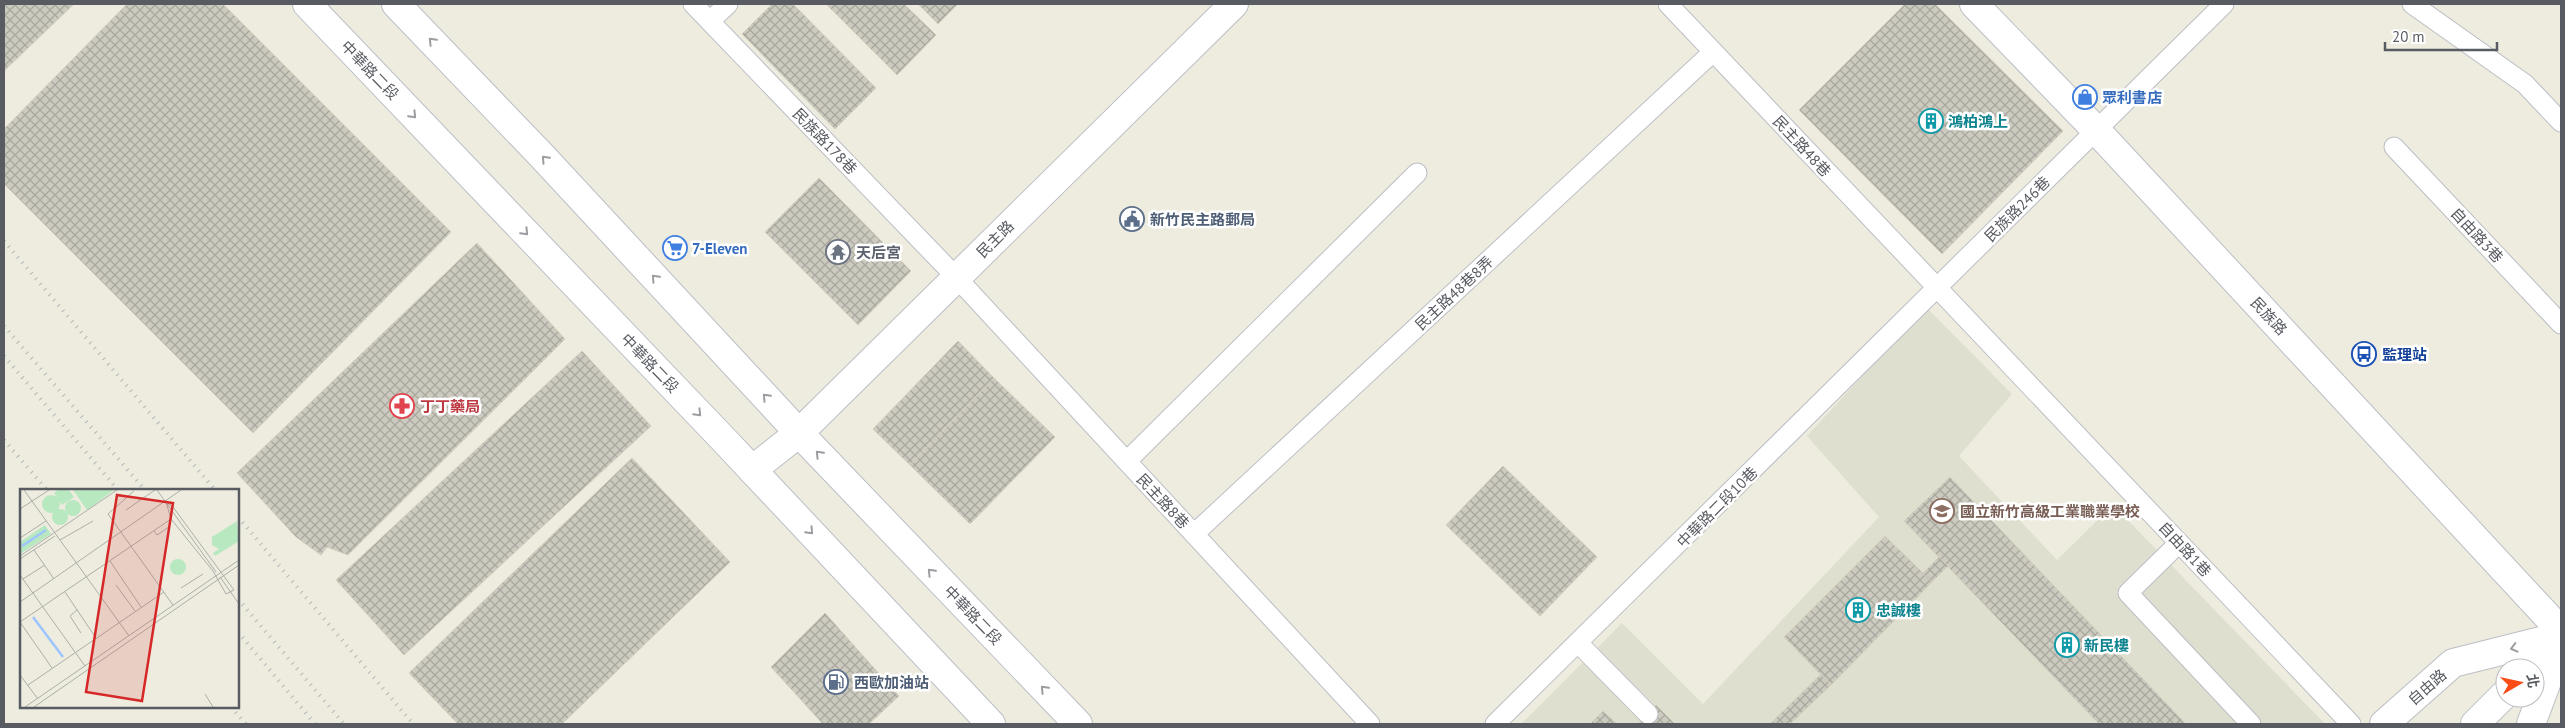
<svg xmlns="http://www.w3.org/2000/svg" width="2565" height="728" font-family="'PT Sans','Noto Sans TC',sans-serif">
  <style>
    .education { fill: #dfdfcf }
    .building { fill: url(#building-cross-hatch); stroke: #d2cfbd }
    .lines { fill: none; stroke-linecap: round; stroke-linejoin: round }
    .lane-casing { stroke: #bcbec5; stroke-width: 21 }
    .street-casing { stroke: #bcbec5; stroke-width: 30 }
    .secondary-casing { stroke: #bcbec7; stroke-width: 30 }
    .lane { stroke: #fff; stroke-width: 19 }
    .street { stroke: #fff; stroke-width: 28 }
    .secondary { stroke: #fff; stroke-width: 28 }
    .rail { stroke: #b5b6b6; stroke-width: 4; stroke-dasharray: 1 6; stroke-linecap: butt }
    .oneway { stroke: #9b9da1 }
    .labels { text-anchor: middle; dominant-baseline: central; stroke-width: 5; stroke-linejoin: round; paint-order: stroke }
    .street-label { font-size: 15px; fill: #585b62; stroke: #fff }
    .shop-label { font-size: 15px; font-weight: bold; fill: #366cbe; stroke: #fff; text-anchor: start }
    .culture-label { font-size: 15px; font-weight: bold; fill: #0d838f; stroke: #fff; text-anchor: start }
    .service-label { font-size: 15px; font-weight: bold; fill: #4e5e75; stroke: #fff; text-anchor: start }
    .worship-label { font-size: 15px; font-weight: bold; fill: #5b616d; stroke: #fff; text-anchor: start }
    .transit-label { font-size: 15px; font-weight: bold; fill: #164399; stroke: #fff; text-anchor: start }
    .health-label { font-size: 15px; font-weight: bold; fill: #be3a42; stroke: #fff; text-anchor: start }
    .education-label { font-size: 15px; font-weight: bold; fill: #785e54; stroke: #fff; text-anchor: start }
    .inset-river { fill: none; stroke: #9dc5ff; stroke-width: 2.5 }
    .inset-road { fill: none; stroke: #adaea9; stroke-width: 1 }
    .view { fill: #d62828; fill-opacity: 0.15; stroke: #d62828; stroke-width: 2.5 }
    .inset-edge { fill: none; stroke: #585b62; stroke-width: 2.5 }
  </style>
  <defs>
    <pattern id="building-cross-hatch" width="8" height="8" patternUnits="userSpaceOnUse" patternTransform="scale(1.25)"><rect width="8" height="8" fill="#cdcbc0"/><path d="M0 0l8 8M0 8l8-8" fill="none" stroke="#a9a89f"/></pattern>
  </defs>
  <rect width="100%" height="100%" fill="#edecdf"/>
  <path class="education" d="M1926,307L2012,394L1959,456L2057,560L2113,505L2325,724H1521L1622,623L1703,704L1879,517L1807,436Z"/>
  <g class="building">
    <path d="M4,4H74L4,71Z"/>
    <path d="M127,4H223L451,232L253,433L4,184V129Z"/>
    <path d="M772,4H793L876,88L835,129L742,34Z"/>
    <path d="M826,4H904L936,35L897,75Z"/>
    <path d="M918,4H958L938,24Z"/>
    <path d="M1905,4H1935L2063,131L1942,254L1799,110Z"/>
    <path d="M819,178L911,271L858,325L765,232Z"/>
    <path d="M477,243L565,339L348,555L327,547L321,555L296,537L237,473Z"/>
    <path d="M958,341L994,378L910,465L873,429Z"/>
    <path d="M582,351L651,426L404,655L336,580Z"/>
    <path d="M994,378L1055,437L970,524L910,465Z"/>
    <path d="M632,458L730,562L562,724H458L409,673Z"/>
    <path d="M1503,466L1597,557L1540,616L1446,525Z"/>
    <path d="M1950,477L2186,724H2099L1904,521Z"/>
    <path d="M1885,536L1932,582L1831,685L1784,637Z"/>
    <path d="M1939,557L1948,566L1932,582L1923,573Z"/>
    <path d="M825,613L899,696L869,724H823L771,667Z"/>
    <path d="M1821,674L1831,685L1790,724H1770Z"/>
    <path d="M1656,705L1675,724H1638Z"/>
    <path d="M1603,711L1617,724H1590Z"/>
  </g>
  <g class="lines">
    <defs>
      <g id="lane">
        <path d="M693,4L956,277L1370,724"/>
        <path d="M1668,4L2351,724"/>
        <path d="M2412,4L2525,84L2561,122"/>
        <path d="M710,21L728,4"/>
        <path d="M2394,147L2561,324"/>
        <path d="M1127,461L1417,173"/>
        <path d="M1194,534L1713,52"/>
        <path d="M2179,543L2128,593L2251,724"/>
        <path d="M1579,644L1648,714"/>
        <path d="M1495,724L2224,4"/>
      </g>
      <g id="street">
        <path d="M752,470L799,433L1234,4"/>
        <path d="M2384,724L2453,663L2561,636"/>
        <path d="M2531,724L2561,644"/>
      </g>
      <g id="secondary">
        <path d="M307,4L725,441L991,724"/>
        <path d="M396,4L542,156L799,433L1078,724"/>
        <path d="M1974,4L2096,130L2561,631"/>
        <path d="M2532,668L2561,639"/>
        <path d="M2475,724L2505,694"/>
      </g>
    </defs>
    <use href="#lane" class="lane-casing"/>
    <use href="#street" class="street-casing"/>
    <use href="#secondary" class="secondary-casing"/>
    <use href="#lane" class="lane"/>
    <use href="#street" class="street"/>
    <use href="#secondary" class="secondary"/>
    <g class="rail">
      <path d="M4,241L215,490"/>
      <path d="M4,326L145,490"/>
      <path d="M4,356L118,490"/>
      <path d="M4,440L47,490"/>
      <path d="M238,517L413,724"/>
      <path d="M238,599L344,724"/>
      <path d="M238,632L315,724"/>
      <path d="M231,707L246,724"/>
    </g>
  </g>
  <defs><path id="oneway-chevron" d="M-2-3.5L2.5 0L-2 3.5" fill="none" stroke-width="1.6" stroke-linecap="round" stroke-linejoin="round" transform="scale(1.25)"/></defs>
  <g class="oneway">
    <use href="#oneway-chevron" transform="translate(432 41) rotate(-134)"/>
    <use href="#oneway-chevron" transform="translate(413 115) rotate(46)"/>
    <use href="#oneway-chevron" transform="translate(545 159) rotate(-133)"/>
    <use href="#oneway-chevron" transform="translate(525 232) rotate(46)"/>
    <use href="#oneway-chevron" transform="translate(655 278) rotate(-133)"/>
    <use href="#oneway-chevron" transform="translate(766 397) rotate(-133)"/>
    <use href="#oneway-chevron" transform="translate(698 413) rotate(46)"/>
    <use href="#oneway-chevron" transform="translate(819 454) rotate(-134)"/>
    <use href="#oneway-chevron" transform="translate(810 531) rotate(47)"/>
    <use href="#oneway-chevron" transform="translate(931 572) rotate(-134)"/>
    <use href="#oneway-chevron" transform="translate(2514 648) rotate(166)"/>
    <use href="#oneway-chevron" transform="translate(1044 689) rotate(-134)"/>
  </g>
  <defs>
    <symbol id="shop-ring" viewBox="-11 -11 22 22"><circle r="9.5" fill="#fff" stroke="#3f7fe0" stroke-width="1.5"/><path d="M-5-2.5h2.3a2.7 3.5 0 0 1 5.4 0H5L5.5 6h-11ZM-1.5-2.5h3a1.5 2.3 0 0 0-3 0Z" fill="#3f7fe0"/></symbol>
    <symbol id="building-ring" viewBox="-11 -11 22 22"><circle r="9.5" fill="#fff" stroke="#0f9aa8" stroke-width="1.5"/><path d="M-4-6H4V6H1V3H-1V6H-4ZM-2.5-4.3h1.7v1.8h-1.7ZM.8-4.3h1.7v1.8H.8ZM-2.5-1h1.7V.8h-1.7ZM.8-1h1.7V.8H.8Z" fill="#0f9aa8"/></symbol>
    <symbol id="civic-ring" viewBox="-11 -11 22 22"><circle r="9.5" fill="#fff" stroke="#5c6f8a" stroke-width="1.5"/><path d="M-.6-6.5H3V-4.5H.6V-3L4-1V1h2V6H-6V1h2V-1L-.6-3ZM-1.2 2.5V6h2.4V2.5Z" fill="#5c6f8a"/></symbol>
    <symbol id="supermarket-ring" viewBox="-11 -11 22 22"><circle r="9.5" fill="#fff" stroke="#3f7fe0" stroke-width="1.5"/><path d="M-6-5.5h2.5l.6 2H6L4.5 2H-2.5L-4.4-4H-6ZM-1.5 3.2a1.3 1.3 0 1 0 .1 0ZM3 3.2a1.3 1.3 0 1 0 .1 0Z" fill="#3f7fe0"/></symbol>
    <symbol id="temple-ring" viewBox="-11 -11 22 22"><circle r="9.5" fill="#fff" stroke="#6b7280" stroke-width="1.5"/><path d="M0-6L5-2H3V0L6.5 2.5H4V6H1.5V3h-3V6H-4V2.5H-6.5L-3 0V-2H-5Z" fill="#6b7280"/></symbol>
    <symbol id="bus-ring" viewBox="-11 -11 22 22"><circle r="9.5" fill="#fff" stroke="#1a4fb4" stroke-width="1.5"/><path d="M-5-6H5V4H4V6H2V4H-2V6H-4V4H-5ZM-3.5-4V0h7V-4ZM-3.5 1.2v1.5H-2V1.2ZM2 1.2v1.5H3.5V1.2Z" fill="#1a4fb4"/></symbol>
    <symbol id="pharmacy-ring" viewBox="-11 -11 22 22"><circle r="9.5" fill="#fff" stroke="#e0444e" stroke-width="1.5"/><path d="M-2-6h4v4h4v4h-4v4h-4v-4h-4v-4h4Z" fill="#e0444e"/></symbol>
    <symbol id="school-ring" viewBox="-11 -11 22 22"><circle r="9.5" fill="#fff" stroke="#8d6e63" stroke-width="1.5"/><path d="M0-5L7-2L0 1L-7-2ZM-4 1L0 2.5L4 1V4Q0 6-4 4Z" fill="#8d6e63"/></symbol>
    <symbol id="fuel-ring" viewBox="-11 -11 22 22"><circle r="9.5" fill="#fff" stroke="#5c6f8a" stroke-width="1.5"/><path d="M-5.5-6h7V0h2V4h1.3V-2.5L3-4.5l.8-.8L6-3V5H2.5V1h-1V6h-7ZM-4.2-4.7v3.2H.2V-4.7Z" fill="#5c6f8a"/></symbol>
  </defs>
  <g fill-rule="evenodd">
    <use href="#shop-ring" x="2071" y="83" width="28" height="28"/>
    <use href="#building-ring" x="1917" y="107" width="28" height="28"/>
    <use href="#civic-ring" x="1118" y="205" width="28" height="28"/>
    <use href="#supermarket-ring" x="661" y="234" width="28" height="28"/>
    <use href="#temple-ring" x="824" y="238" width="28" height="28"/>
    <use href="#bus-ring" x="2350" y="340" width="28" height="28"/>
    <use href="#pharmacy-ring" x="388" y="392" width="28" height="28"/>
    <use href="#school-ring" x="1928" y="497" width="28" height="28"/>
    <use href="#building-ring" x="1844" y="596" width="28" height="28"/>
    <use href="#building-ring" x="2053" y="631" width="28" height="28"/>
    <use href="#fuel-ring" x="822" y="668" width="28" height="28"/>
  </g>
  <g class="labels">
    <g class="street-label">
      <text transform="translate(370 70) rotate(46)">中華路二段</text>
      <text transform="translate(825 141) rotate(46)">民族路178巷</text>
      <text transform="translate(1802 146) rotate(47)">民主路48巷</text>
      <text transform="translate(2017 209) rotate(-45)">民族路246巷</text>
      <text transform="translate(2477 235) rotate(47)">自由路3巷</text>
      <text transform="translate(995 239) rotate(-45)">民主路</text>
      <text transform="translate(1454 293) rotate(-43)">民主路48巷8弄</text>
      <text transform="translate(2269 316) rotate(47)">民族路</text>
      <text transform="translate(650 363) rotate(46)">中華路二段</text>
      <text transform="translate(1163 501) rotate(47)">民主路8巷</text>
      <text transform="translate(1717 507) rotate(-45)">中華路二段10巷</text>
      <text transform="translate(2185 549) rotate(47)">自由路1巷</text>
      <text transform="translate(973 615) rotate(46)">中華路二段</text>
      <text transform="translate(2427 687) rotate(-41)">自由路</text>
    </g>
    <g class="shop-label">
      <text x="2102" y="97">眾利書店</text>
      <text x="692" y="248">7-Eleven</text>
    </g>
    <g class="culture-label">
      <text x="1948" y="121">鴻柏鴻上</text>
      <text x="1876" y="610">忠誠樓</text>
      <text x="2084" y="645">新民樓</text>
    </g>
    <g class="service-label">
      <text x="1150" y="219">新竹民主路郵局</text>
      <text x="854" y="682">西歐加油站</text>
    </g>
    <g class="worship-label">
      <text x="856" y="252">天后宮</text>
    </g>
    <g class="transit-label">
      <text x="2382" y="354">監理站</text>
    </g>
    <g class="health-label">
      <text x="420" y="406">丁丁藥局</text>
    </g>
    <g class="education-label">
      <text x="1960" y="511">國立新竹高級工業職業學校</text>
    </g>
  </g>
  <g transform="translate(20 489)">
    <rect width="219" height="219" fill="#edecdf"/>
    <path d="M38,1H49L54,8L42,16L34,4ZM53,1H94L67,21ZM22 15a9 9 0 1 1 18 0a9 9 0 1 1-18 0ZM45 19a8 8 0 1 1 16 0a8 8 0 1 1-16 0ZM32 28a8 8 0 1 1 16 0a8 8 0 1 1-16 0ZM217,32L219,52L195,67L193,64L199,60L192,56V48ZM25,36L31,45L0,65V53ZM150 78a8 8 0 1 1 16 0a8 8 0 1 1-16 0Z" fill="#b8e8bf"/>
    <path class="inset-river" d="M2,57L26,41M13,128L43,168"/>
    <path class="inset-road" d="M4,1L109,147M137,1L196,83M114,2L88,25L153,116M146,13L153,18L214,101L206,105L193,82L151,30ZM0,20L29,1M106,21L135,1M134,42L137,46L149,38M0,49L26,32M40,51L73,32M14,61L34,90M0,67L97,1M0,70L35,47M90,72L121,118M0,86L65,177M200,88L219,115M3,90L25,76M96,96L115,122M161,99L183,85M45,103L76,149M0,113L161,1M57,121L50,127L61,144M32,179L0,133L151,30M0,186L18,210M8,196L144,103M185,205L193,218M5,218L219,71M14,218L219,76"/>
    <path class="view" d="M97,6L153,14L122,212L66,203Z"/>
    <rect width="219" height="219" class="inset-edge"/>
  </g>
  <rect width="2565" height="728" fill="none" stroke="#585b62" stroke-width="10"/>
  <g transform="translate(2520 683) rotate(81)"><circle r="24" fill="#ffffff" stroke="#bcbdc0"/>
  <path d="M0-4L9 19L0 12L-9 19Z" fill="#fa4c17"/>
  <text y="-8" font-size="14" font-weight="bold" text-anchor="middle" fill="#585b62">北</text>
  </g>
  <path d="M2385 42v8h112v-8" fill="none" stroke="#585b62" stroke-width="2.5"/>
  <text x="2392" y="42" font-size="15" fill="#585b62" stroke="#ffffff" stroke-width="4" paint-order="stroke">20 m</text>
</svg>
